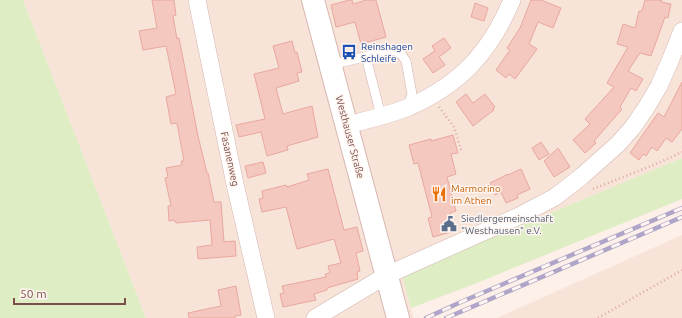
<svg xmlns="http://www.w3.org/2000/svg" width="682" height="318" font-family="Ubuntu,sans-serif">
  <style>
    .residential { fill: #f8e3d9 }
    .green { fill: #dfedc5 }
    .building { fill: #f4c7bf; stroke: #e8a89e }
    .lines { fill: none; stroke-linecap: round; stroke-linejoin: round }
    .service-casing { stroke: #d3b6b0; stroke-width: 10 }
    .minor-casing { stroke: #d3b6b0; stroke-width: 18 }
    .secondary-casing { stroke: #d9b7af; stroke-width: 24 }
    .path { stroke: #daa9a1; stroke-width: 2.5; stroke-dasharray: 1 3; stroke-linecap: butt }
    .service { stroke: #fff; stroke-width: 9 }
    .minor { stroke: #fff; stroke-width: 17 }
    .secondary { stroke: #fff; stroke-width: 22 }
    .rail-casing { stroke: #afa5c9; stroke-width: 4.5 }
    .rail { stroke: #fff5f0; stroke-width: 3; stroke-dasharray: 9; stroke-linecap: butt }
    .labels { text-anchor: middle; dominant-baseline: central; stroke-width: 3; stroke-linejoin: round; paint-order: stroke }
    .transit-label { font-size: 10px; fill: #164399; stroke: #fff5f0; text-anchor: start }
    .street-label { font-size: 10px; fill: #7a4f4a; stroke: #fff5f0 }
    .food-label { font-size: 10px; fill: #c56008; stroke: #fff5f0; text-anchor: start }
    .service-label { font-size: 10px; fill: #4e5e75; stroke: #fff5f0; text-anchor: start }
  </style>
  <rect width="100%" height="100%" fill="#fdf0e9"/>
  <g class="residential">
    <path d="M23,0H682V158L402,275L414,318H146Z"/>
    <path d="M682,235V318H497Z"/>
  </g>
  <g class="green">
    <path d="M0,0H23L146,318H0Z"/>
    <path d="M682,158V199L472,285L411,308L402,275Z"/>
  </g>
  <g class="building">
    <path d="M152,0H174L176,15L173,16L177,39L179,38L198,136L207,173H208L214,202H221L224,242L235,241L236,256L198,259L197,247L212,245L210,220L176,223L174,220L169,221L168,206H171L165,178L168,177L166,168L182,165L181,161H184L177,123L171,124L166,97L176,94L166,46L143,50L139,31L157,28Z"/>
    <path d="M349,0H352L353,4L366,0H376L386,37L361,44L355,22L336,27L331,5Z"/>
    <path d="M531,0H541L561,8L553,28L538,22L529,44L537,49L515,79L509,74L506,78L496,70L510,50L507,48L520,28Z"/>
    <path d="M645,0H662L661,2L671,4L668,18L665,17L651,56L640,53L628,71L643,79L636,91L631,88L620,107L622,109L594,141L596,143L585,153L573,140L590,124L585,119L614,87L607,83L628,47L617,44L623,24L635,28L639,11H642Z"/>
    <path d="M475,3L488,8L484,21L471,17Z"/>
    <path d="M444,38L451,48L439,57L445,65L433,73L423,59L435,51L432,46Z"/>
    <path d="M292,41L295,53L297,52L302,72L297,73L299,81L276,88L283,114L312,106L318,137L287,146L288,150L267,156L261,132L239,137L236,125L265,119L254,74L279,68L273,46Z"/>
    <path d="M682,82V129L672,142L666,138L657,151L652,147L646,156L643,154L639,160L630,153L658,113L664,117Z"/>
    <path d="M466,94L473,103L485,94L495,107L493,109L494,110L473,126L456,102Z"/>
    <path d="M453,135L458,153L451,154L456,174L447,177L456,211L450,213L455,231L433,237L428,218L432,217L418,163L414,164L409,145L431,139V141Z"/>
    <path d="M541,142L549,154L539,160L532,148Z"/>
    <path d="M558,148L570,167L554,177L544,161Z"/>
    <path d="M263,162L266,173L248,178L245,166Z"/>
    <path d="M328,169L344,230L357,227L363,251L356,253L360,271L357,272L358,279L327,288V290L314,294L316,300L283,307L280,294L284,293L282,286L326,277L325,274L330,273L328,266L341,263L334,239L297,249L286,207L262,212L259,199L263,198L262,191L286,185L287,187L309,180L307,174Z"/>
    <path d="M521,169L530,189L517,195L518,198L506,203L501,192L495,195L490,183L508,174V175Z"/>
    <path d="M236,286L241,315L235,316V318H189L188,313L221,306L218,290Z"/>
  </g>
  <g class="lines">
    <defs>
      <g id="service">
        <path d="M366,57L381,116"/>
        <path d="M330,65L394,50L401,54L406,61L412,94L407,108"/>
      </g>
      <g id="minor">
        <path d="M197,0L235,184L266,318"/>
        <path d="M347,125C367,120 389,115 409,107C461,84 490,52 512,0"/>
        <path d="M315,318L387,275L519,216L555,197L582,176L618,144L633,127L646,108L659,86L670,61L682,31"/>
      </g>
      <path id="secondary" d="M313,0L398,318"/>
    </defs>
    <use href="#service" class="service-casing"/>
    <use href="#minor" class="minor-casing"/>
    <use href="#secondary" class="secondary-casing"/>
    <g class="path">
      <path d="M439,107L454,127L462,153"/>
      <path d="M593,189L656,164L682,152"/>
      <path d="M598,318L682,270"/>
    </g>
    <use href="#service" class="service"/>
    <use href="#minor" class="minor"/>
    <use href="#secondary" class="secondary"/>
    <defs>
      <g id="rail">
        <path d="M426,318L461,302L682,208"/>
        <path d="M446,318L682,217"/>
      </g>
    </defs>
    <use href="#rail" class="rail-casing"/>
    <use href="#rail" class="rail"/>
  </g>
  <defs>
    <symbol id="bus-bare" viewBox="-9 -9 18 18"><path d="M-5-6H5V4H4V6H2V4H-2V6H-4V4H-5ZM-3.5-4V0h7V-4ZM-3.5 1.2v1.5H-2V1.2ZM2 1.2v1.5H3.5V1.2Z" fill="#1a4fb4" stroke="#fff5f0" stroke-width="2.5" paint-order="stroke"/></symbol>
    <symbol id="restaurant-bare" viewBox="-9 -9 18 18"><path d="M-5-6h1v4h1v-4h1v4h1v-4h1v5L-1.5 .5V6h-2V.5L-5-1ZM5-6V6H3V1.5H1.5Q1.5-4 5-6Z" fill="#e8710a" stroke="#fff5f0" stroke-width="2.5" paint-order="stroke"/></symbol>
    <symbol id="civic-bare" viewBox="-9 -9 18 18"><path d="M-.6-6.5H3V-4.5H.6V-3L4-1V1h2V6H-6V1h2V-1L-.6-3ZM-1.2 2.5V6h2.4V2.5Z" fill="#5c6f8a" stroke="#fff5f0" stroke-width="2.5" paint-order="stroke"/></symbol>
  </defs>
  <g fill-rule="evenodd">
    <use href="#bus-bare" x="338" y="41" width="22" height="22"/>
    <use href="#restaurant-bare" x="428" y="183" width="22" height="22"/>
    <use href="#civic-bare" x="438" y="213" width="22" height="22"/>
  </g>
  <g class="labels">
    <g class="transit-label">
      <text x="361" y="46">Reinshagen<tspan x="361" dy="12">Schleife</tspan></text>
    </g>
    <g class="street-label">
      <text transform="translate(350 137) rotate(75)">Westhauser Straße</text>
      <text transform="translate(230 159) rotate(78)">Fasanenweg</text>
    </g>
    <g class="food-label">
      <text x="451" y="188">Marmorino<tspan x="451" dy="12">im Athen</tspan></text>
    </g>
    <g class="service-label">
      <text x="461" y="218">Siedlergemeinschaft<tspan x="461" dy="12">"Westhausen" e.V.</tspan></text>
    </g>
  </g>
  <path d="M14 298v6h111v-6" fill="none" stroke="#7a4f4a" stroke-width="2"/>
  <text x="20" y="298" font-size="12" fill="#7a4f4a" stroke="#fff5f0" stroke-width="3" paint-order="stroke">50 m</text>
</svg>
